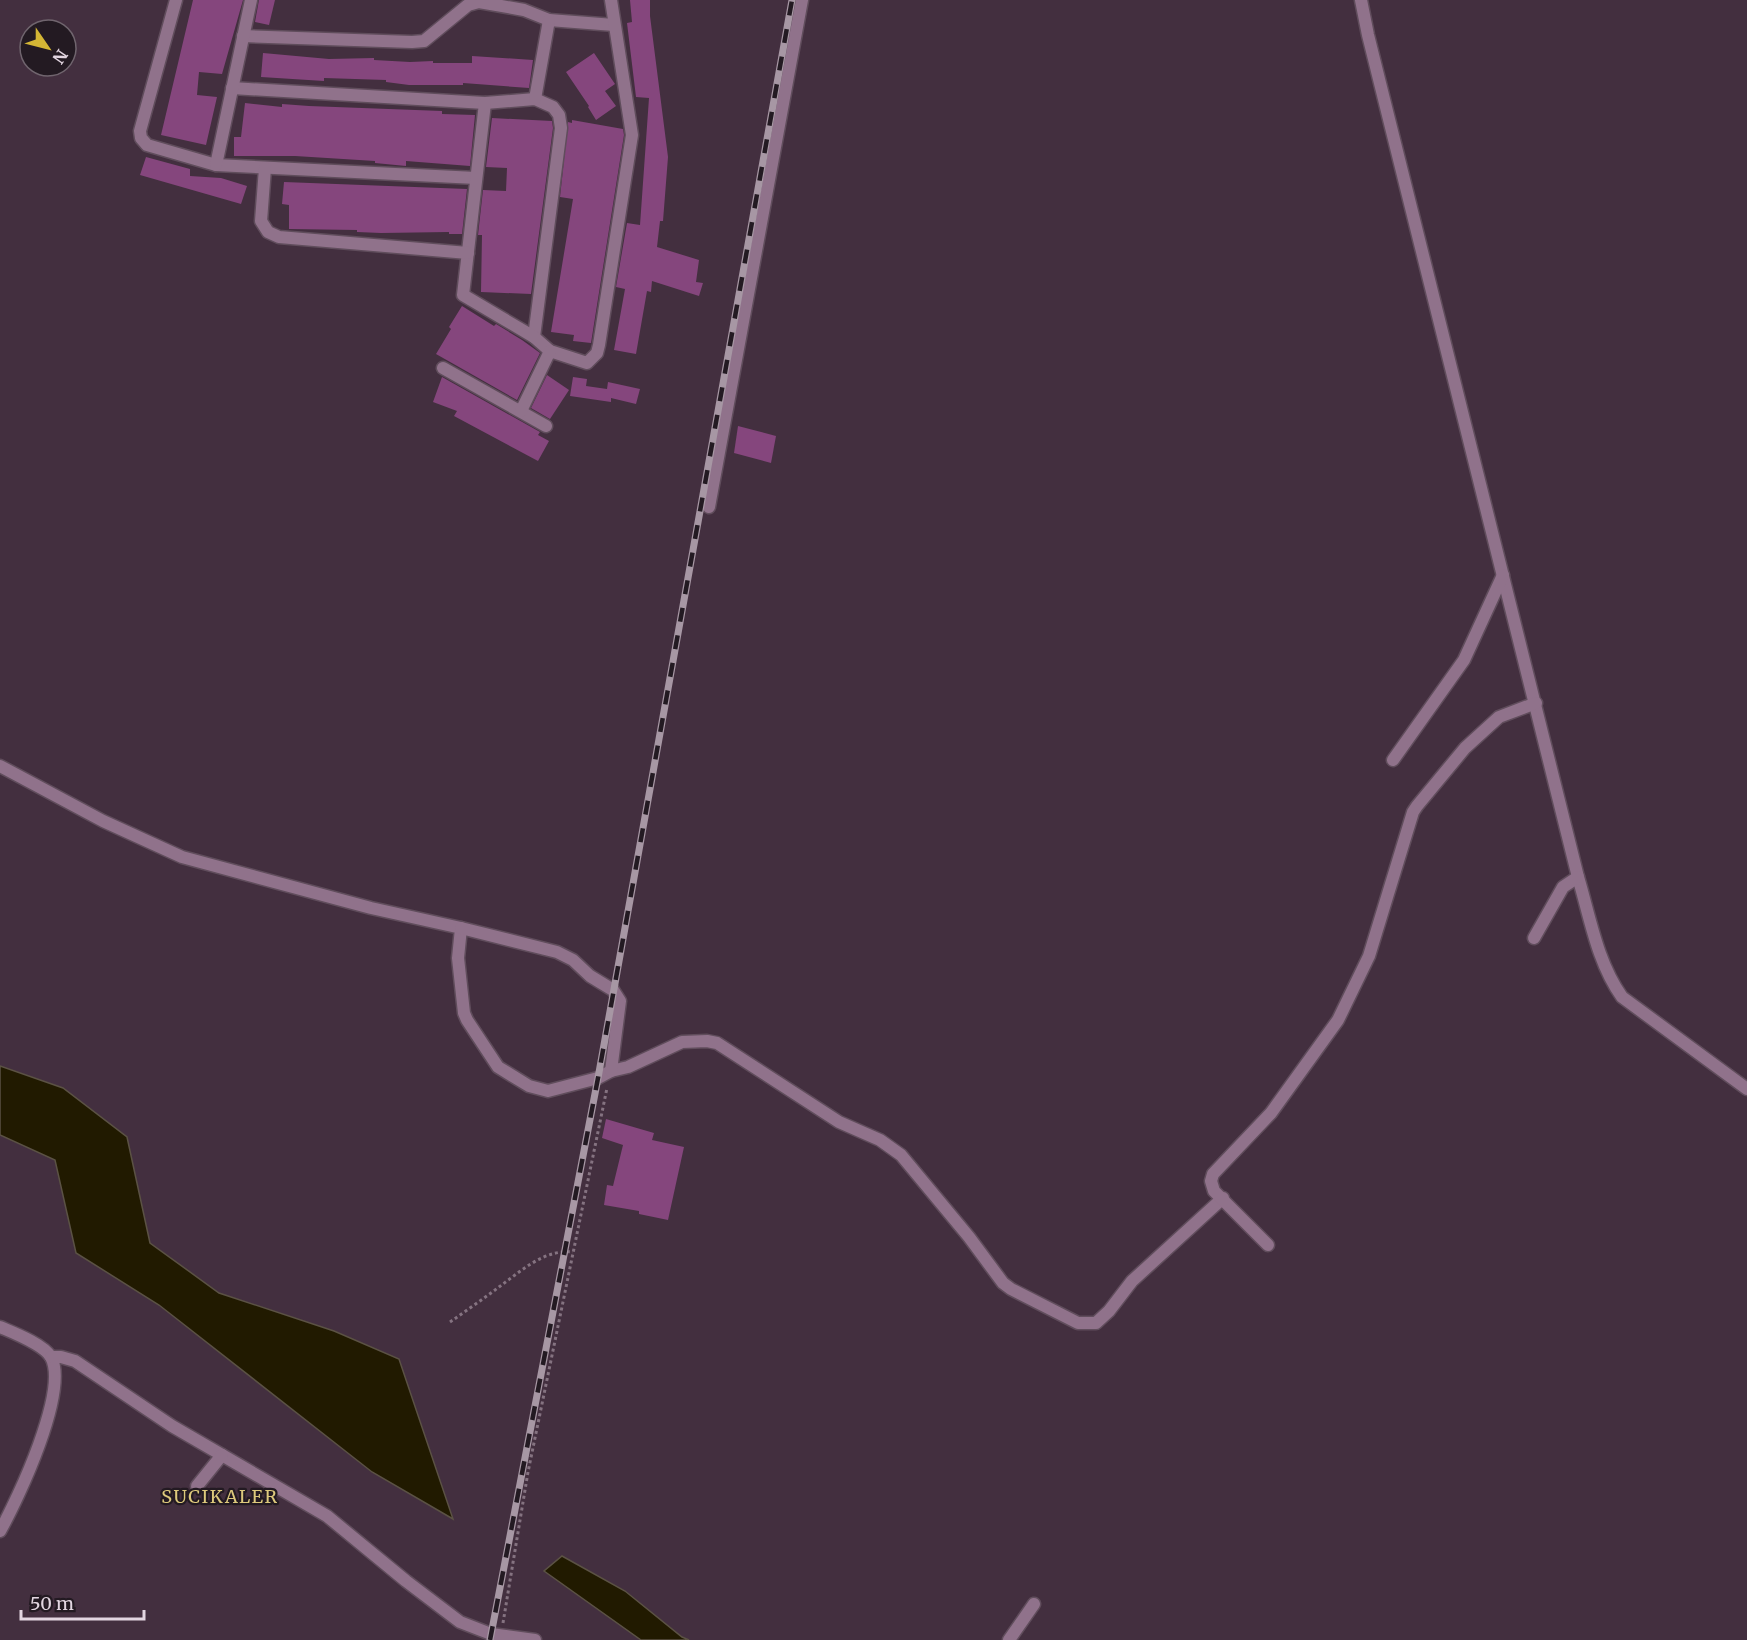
<svg xmlns="http://www.w3.org/2000/svg" width="1747" height="1640" font-family="Merriweather,serif">
  <style>
    .water { fill: #211a00; stroke: #5b5244; stroke-width: 1.5 }
    .building { fill: #85467d }
    .lines { fill: none; stroke-linecap: round; stroke-linejoin: round }
    .minor-casing { stroke: #604d5c; stroke-width: 15 }
    .path { stroke: #857381; stroke-width: 3; stroke-dasharray: 3 3; stroke-linecap: butt }
    .minor { stroke: #90728b; stroke-width: 12 }
    .rail-casing { stroke: #a797a4; stroke-width: 7 }
    .rail { stroke: #231a22; stroke-width: 4.5; stroke-dasharray: 14; stroke-linecap: butt }
    .labels { text-anchor: middle; dominant-baseline: central; stroke-width: 4.5; stroke-linejoin: round; paint-order: stroke }
    .quarter-label { font-size: 18px; letter-spacing: 1.5px; fill: #ddc97c; stroke: #231a22 }
  </style>
  <rect width="100%" height="100%" fill="#432f3f"/>
  <g class="water">
    <path d="M0,1066L63,1088L127,1137L150,1243L219,1293L334,1331L399,1359L453,1519L372,1472L159,1305L76,1253L55,1160L0,1135Z"/>
    <path d="M562,1556L625,1591L682,1637L689,1640H641L544,1571Z"/>
  </g>
  <g class="building">
    <path d="M193,0H243L222,74L199,72L197,95L217,97L206,145L161,135Z"/>
    <path d="M259,0H275L269,25L255,22Z"/>
    <path d="M630,0H650V16L668,157L663,221H660L657,247L699,260L696,282L703,283L699,296L652,281L651,292L647,291L636,354L614,350L625,289L616,287L627,223L640,225L649,98L636,97L627,23L632,22Z"/>
    <path d="M263,53L329,59L374,58V60L410,62L433,61V63H472V56L533,60L529,88L463,83V85H409L386,82V80L324,78V81L261,77Z"/>
    <path d="M594,53L615,84L605,91L616,106L596,120L588,107L589,106L566,72Z"/>
    <path d="M245,103L282,107V104L309,106L442,111V114L475,115L470,166L406,161V166L375,163V161L295,156H234V137H241Z"/>
    <path d="M492,118L552,121L553,128L531,294L481,292L482,235H478L483,190L506,191L507,168L486,167Z"/>
    <path d="M572,120L623,129L624,135L591,343L573,341L574,335L551,332L573,199L560,197L568,122L572,123Z"/>
    <path d="M146,157L190,169V176L221,178L247,186L241,204L140,175Z"/>
    <path d="M284,182L467,189L462,234H449V232L381,233L357,232V230L289,229V205L282,204Z"/>
    <path d="M462,306L494,326L496,324L522,340L540,353L517,400L436,354L451,329L449,327Z"/>
    <path d="M547,375L569,390L550,419L531,408Z"/>
    <path d="M442,377L540,432L538,435L549,441L538,461L454,416L457,411L433,402Z"/>
    <path d="M573,377L587,379L586,386L607,389L608,382L640,389L636,404L611,398V402L570,396Z"/>
    <path d="M738,426L776,436L771,463L734,453Z"/>
    <path d="M606,1119L654,1133L652,1140L684,1147L668,1220L639,1214V1211L604,1205L607,1185L613,1186L623,1145L602,1138Z"/>
  </g>
  <g class="lines">
    <defs>
      <g id="minor">
        <path d="M176,0L140,131L141,138L147,145L216,165L476,178"/>
        <path d="M1361,0L1368,35L1578,877C1590,917 1597,962 1622,997L1747,1089"/>
        <path d="M243,36L412,42L424,41L468,5L479,2L524,10L549,20L614,25"/>
        <path d="M232,88L485,103L535,99L553,107L559,115L561,128L534,337"/>
        <path d="M535,99L549,20"/>
        <path d="M485,103L463,295L534,337L550,351L587,363L597,353L599,345L632,135L611,0"/>
        <path d="M216,165L251,0"/>
        <path d="M265,168L261,221L268,232L279,237L468,253"/>
        <path d="M443,368L546,426"/>
        <path d="M521,411L550,351"/>
        <path d="M709,507L802,0"/>
        <path d="M1393,760L1464,660L1503,575"/>
        <path d="M0,766L103,821L182,857L371,908L461,928L458,958L464,1013L467,1020L498,1067L529,1086L548,1091L598,1078L611,1071L628,1067L682,1042L707,1041L717,1043L839,1122L880,1140L901,1155L969,1237L1003,1283L1011,1289L1078,1323H1096L1109,1311L1132,1281L1223,1198"/>
        <path d="M461,928L557,952L573,960L590,976L613,990L620,1001L611,1071"/>
        <path d="M1534,938L1563,887L1578,877"/>
        <path d="M1268,1245L1214,1191L1211,1181L1213,1174L1271,1113L1338,1020L1369,956L1413,812L1417,806L1465,748L1499,717L1536,703"/>
        <path d="M0,1327C14,1333 43,1344 51,1357C69,1391 18,1499 0,1531"/>
        <path d="M51,1357H61L75,1361L172,1426L327,1516L406,1581L460,1622L491,1634L535,1640"/>
        <path d="M197,1486L222,1455"/>
        <path d="M1009,1640L1034,1604"/>
      </g>
    </defs>
    <use href="#minor" class="minor-casing"/>
    <g class="path">
      <path d="M450,1322C466,1311 483,1299 499,1287C521,1271 544,1249 573,1252"/>
      <path d="M503,1623L528,1472L607,1088"/>
    </g>
    <use href="#minor" class="minor"/>
    <defs>
      <path id="rail" d="M490,1640L598,1078L792,0"/>
    </defs>
    <use href="#rail" class="rail-casing"/>
    <use href="#rail" class="rail"/>
  </g>
  <g class="labels">
    <g class="quarter-label">
      <text x="220" y="1496">SUCIKALER</text>
    </g>
  </g>
  <g transform="translate(48 48) rotate(125)"><circle r="28" fill="#231a22" stroke="#70656e" stroke-width="1.5"/>
  <path d="M0-4.5L10 22L0 15L-10 22Z" fill="#d4b635"/>
  <text y="-9" font-size="16" font-weight="bold" text-anchor="middle" fill="#e3d6e1">N</text>
  </g>
  <path d="M21 1610v9h123v-9" fill="none" stroke="#e3d6e1" stroke-width="3"/>
  <text x="30" y="1610" font-size="18" fill="#e3d6e1" stroke="#231a22" stroke-width="4.5" paint-order="stroke">50 m</text>
</svg>
